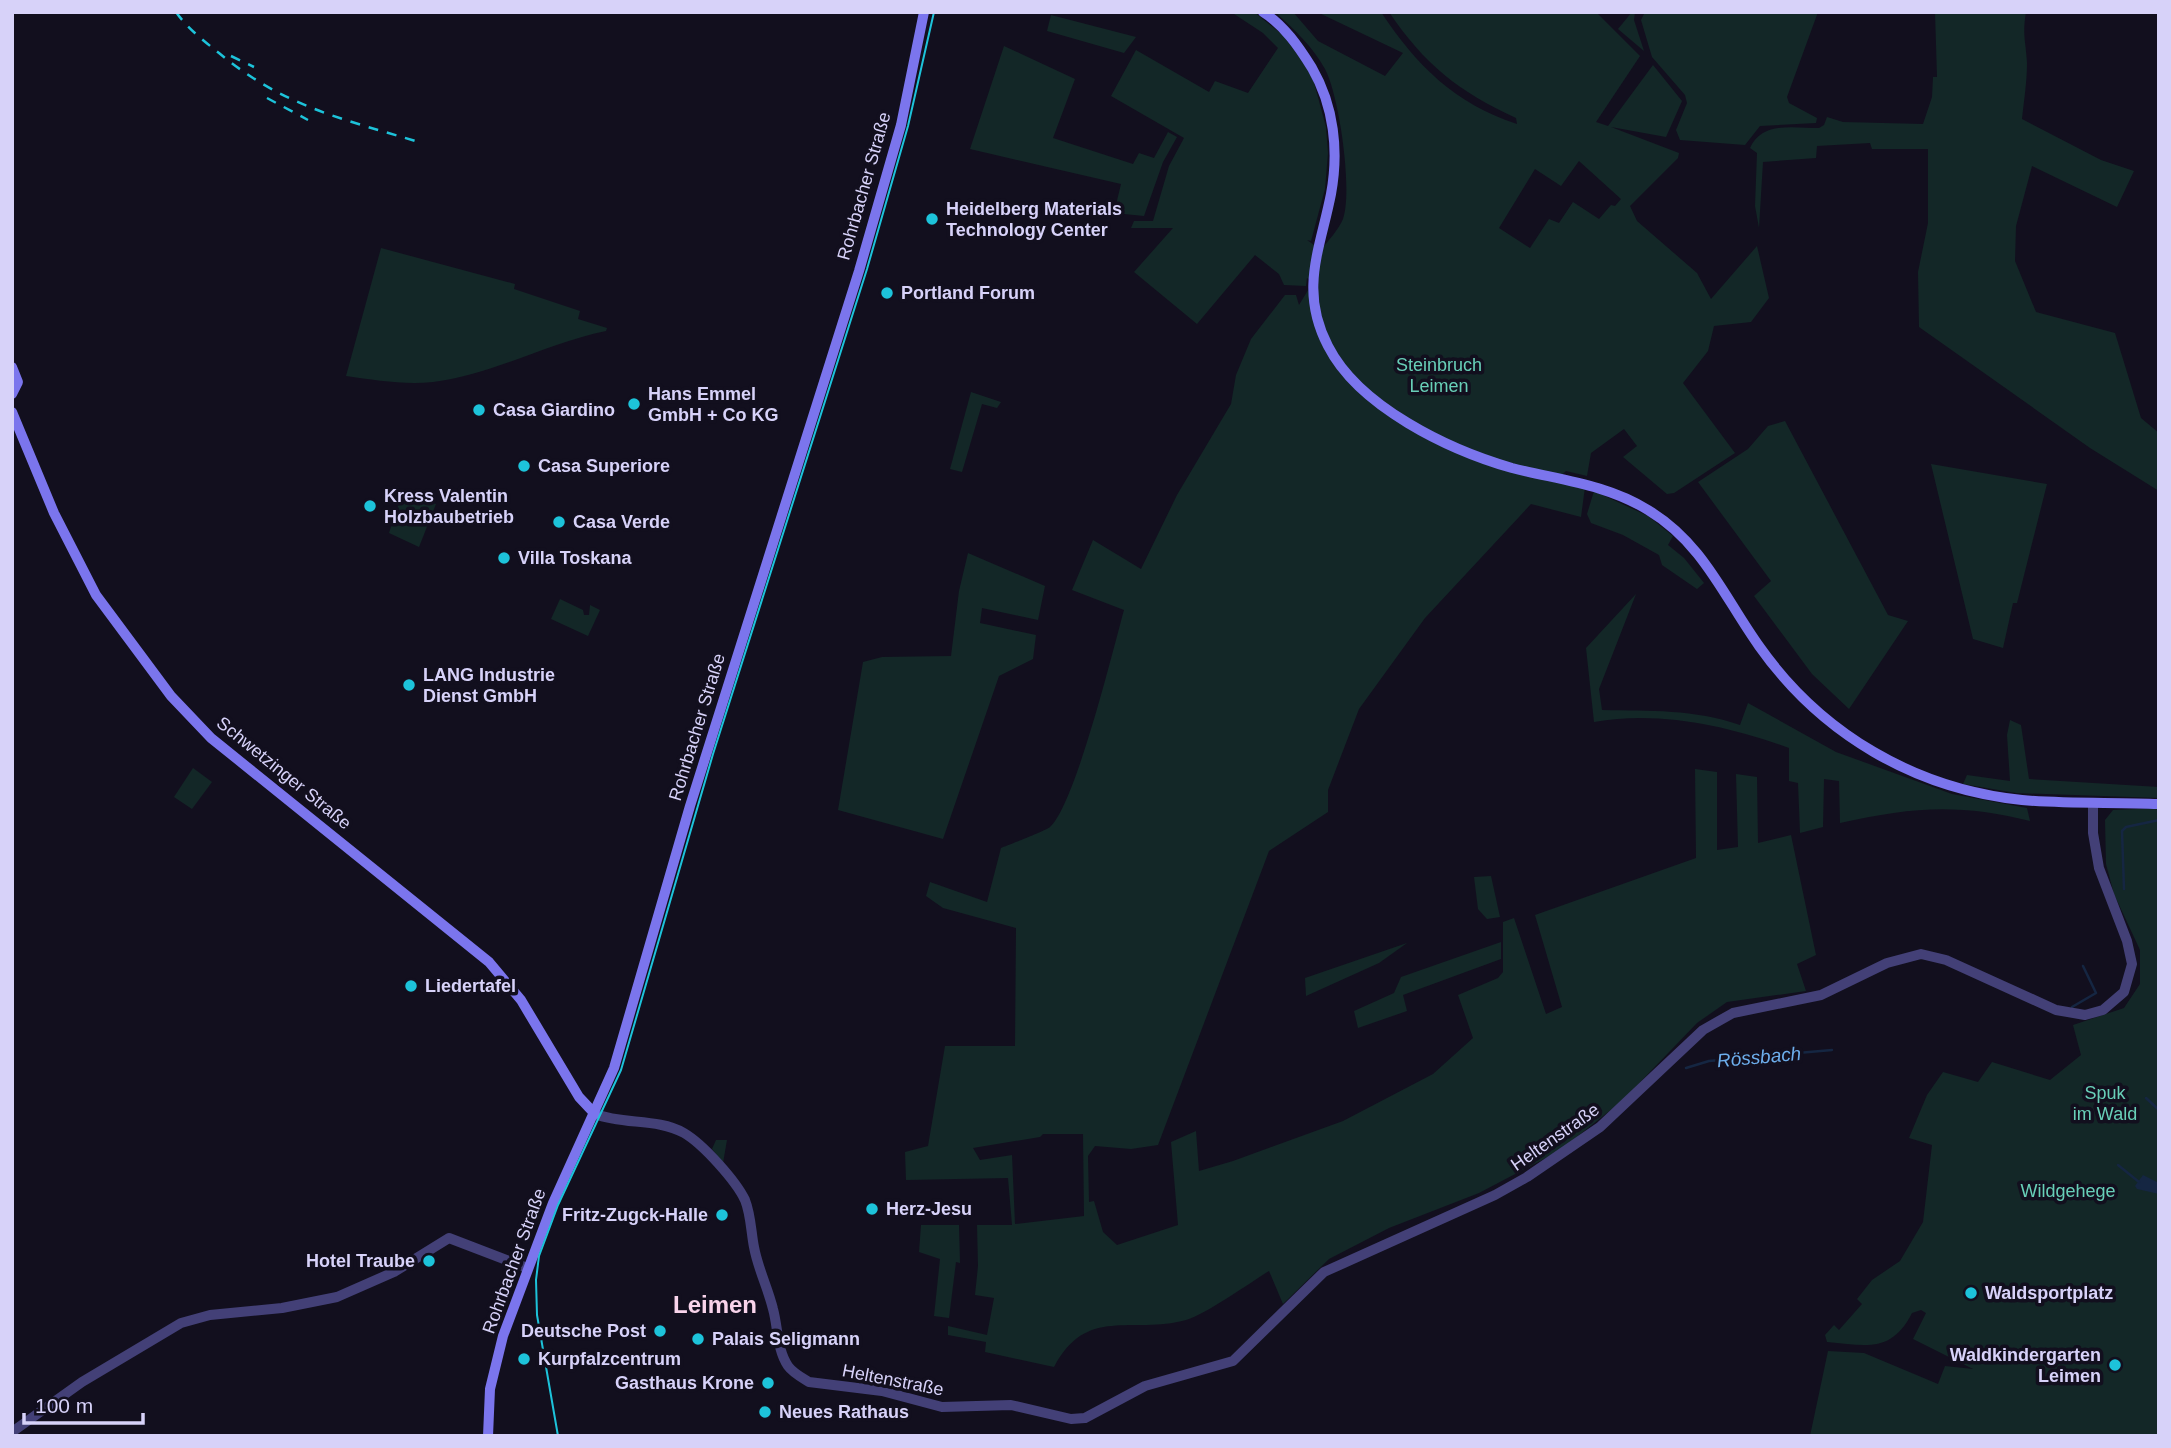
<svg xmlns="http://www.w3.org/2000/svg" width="2171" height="1448" font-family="Helvetica,sans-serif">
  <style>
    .green { fill: #132727; fill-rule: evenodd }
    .water { fill: #152642 }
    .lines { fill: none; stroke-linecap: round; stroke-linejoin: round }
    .stream { stroke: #152642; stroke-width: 2.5 }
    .tertiary { stroke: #434077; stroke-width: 10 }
    .secondary { stroke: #7b75ed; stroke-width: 10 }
    .tram { stroke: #1dc3da; stroke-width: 2 }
    .rail { stroke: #1dc3da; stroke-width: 2.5; stroke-dasharray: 10 9; stroke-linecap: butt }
    .poi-dot { fill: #1dc3da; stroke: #120f1e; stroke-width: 2.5 }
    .labels { text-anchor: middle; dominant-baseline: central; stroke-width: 7; stroke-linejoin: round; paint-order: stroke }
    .street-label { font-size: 18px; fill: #d7d2f9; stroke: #120f1e }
    .poi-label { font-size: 18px; font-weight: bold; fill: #d7d2f9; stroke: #120f1e; text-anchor: start }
    .park-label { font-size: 18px; fill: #68cfb8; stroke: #120f1e }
    .water-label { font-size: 19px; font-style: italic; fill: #6daeec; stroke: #120f1e }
    .district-label { font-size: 24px; font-weight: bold; fill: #f9d4eb; stroke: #120f1e }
  </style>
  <rect width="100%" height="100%" fill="#120f1e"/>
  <g class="green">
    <path d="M1231,12H1254L1284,36L1312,75L1326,127L1328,153L1325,189L1311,241L1307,240L1321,250C1328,241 1339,229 1343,219C1353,191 1339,95 1325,69C1313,47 1294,29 1275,12H1293L1318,41L1385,76L1403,53L1317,12H1381C1416,65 1455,104 1517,124L1516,118C1459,92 1424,64 1389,12H1596L1640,56L1596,122L1608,126L1653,65L1682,101L1666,137L1611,127L1679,153L1678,158L1630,206L1637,221L1697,273L1711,299L1757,246L1769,298L1751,322L1714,326L1708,351L1683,383L1735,453L1674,493L1667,494L1623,457L1637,446L1624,429L1591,453L1587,476L1566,471L1554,482L1585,487L1581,517L1531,504L1425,618L1359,709L1328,790V812L1269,851L1158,1145L1131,1149L1095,1146L1088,1156L1089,1202L1094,1201L1103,1232L1117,1245L1178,1225L1171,1142L1196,1131L1199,1171L1233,1161L1343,1121L1433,1074L1473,1038L1458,995L1498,978L1503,972V922L1514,918L1546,1014L1562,1007L1535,915L1696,858L1695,769L1717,772V850L1738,847L1736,774L1757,777L1758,843L1791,835L1816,955L1797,964L1806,991L1727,1002L1697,1023L1622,1101L1559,1151L1479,1193L1389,1228L1329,1259L1283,1304L1269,1271C1248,1284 1208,1313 1186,1320C1131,1335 1087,1305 1054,1367L985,1352L986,1342L948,1335V1326L987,1335L994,1298L975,1295L978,1266L977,1225H1012L1008,1178L906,1180L905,1152L928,1146L945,1046H1015L1016,928L943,908L926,896L930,882L987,902L1001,848C1009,845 1047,830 1050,827C1075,805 1113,650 1124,610L1072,590L1093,540L1141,569L1177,495L1231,404L1236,375L1251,339L1285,295H1296L1299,305L1313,282L1307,278L1306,286L1284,285L1279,274L1255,255L1197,324L1134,272L1173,228H1131L1134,221H1153L1169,166L1184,138L1111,96L1136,50L1209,92L1215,81L1248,93L1278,48L1263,33ZM1579,161L1621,199L1615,206L1611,205L1599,219L1573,202L1559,223L1549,219L1530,248L1499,228L1535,169L1561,186ZM1043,1134H1083L1084,1216L1015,1224L1012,1155L980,1160L973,1148L1040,1137Z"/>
    <path d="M1632,12H1635L1634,20L1644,51L1618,29Z"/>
    <path d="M1645,12H1818L1787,97L1789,103L1817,118L1816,123L1760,126L1745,145L1680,140L1676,130L1687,103L1685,95L1652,57L1641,20Z"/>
    <path d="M1935,12H2026C2022,35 2026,42 2027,63C2027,82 2024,100 2022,119L2101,160L2134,171L2117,207L2032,166L2016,226L2015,261L2036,312L2115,333L2141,418L2159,433V491L2090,448L1919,327L1918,272L1928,223V149H1872L1870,143L1817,146L1816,158L1763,162L1759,228L1755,206L1757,153L1750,148C1762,121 1793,128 1819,128L1824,125L1827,117L1843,122L1923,124L1932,97L1933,77H1937Z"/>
    <path d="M1051,15L1136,37L1124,53L1047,31Z"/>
    <path d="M1004,46L1075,79L1053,138L1133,164L1139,153L1154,158L1168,132L1177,137L1163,162L1144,216L1114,213L1121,184L970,149Z"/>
    <path d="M381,248L515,284L514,289L580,311L578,319L607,328L606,331C547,343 492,375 433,382C404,385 375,380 346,376Z"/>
    <path d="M971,392L1001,402L997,408L982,404L962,472L950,469Z"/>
    <path d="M1785,421L1888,615L1908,621L1849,709L1812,674L1754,596L1771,581L1698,482L1748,449L1768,426Z"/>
    <path d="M1931,464L2047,484L2017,603H2013L2003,648L1973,639Z"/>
    <path d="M403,491L436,504L419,547L389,533Z"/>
    <path d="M1594,491L1648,516L1673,536L1668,545L1684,558L1704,583L1697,589L1662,565L1659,555L1623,535L1591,523L1587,514Z"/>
    <path d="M968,553L1045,586L1038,620L982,608L980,623L1036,635L1033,659L999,676L943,839L838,810L863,662L882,657L951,656L959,591Z"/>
    <path d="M1636,594L1599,689L1602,710C1650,711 1694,709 1740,725L1748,703L1836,752L1952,794L2027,808L2030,821C1959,803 1911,807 1840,823L1839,781L1824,779L1823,827L1800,833L1798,783L1789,781V748C1729,726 1659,710 1594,722L1586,648Z"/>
    <path d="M560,599L583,610L584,615H589L590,605L600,610L588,636L551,619Z"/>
    <path d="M2010,720L2021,725L2029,779L2159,787V798L2016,793L1963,784L1967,775L2010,781L2007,735Z"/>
    <path d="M193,768L212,782L192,809L174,797Z"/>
    <path d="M2159,808V1436H1810L1828,1351L1864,1353L1938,1384L1945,1366L1973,1369L1913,1339L1926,1313L1921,1310L1912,1313C1891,1354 1866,1345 1827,1342L1825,1335L1834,1325L1839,1330L1862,1304L1857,1299L1872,1280L1900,1261L1923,1222L1932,1145L1909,1138L1927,1095L1943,1072L1978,1082L1992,1062L2050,1080L2081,1055L2073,1025L2124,1008L2140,984V950L2114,894L2106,864L2105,820L2113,810Z"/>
    <path d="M1491,876L1500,917L1487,919L1478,909L1474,877Z"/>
    <path d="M1501,942V959L1403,995L1407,1011L1358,1028L1354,1011L1394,993L1401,977Z"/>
    <path d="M1407,943L1379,963L1306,996L1305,978Z"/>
    <path d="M716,1140H727L723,1163L712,1149Z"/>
    <path d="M921,1225H959L960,1263L956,1262L949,1318L934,1316L940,1259L919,1252Z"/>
  </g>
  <path class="water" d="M2143,1175L2159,1183V1194L2137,1189L2135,1186Z"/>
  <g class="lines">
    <g class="stream">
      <path d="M2124,889L2122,831L2126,827L2159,820"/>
      <path d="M2072,1007L2096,993L2083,966"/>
      <path d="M1686,1068L1709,1061L1832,1050"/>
      <path d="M2146,1098L2159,1110"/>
      <path d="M2118,1165L2139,1182"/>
    </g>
    <g class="tertiary">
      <path d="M595,1114C624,1125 657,1118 684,1133C703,1144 736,1181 745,1200C751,1215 751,1232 754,1247C758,1269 768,1288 773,1309C778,1327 777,1350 788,1366C793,1373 801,1377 809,1382L882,1391L942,1407L1011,1405L1071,1419L1085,1418L1145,1386L1233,1361L1324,1272L1495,1195L1527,1177L1600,1127L1703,1030L1733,1013L1821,995L1887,963L1921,954L1946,960L2056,1010L2085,1015L2103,1010L2124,992L2132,964L2127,941L2099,868L2093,833V803"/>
      <path d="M12,1432L82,1382L181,1323L210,1315L282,1308L337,1297L394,1272L449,1238L527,1268"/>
    </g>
    <g class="secondary">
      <path d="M1263,12C1284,25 1299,47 1312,68C1334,106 1339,151 1331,194C1320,250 1299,290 1328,346C1359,407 1449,450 1512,468C1559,480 1606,484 1648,510C1703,543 1724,597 1759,646C1821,734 1915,789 2022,800C2067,804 2113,802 2159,804"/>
      <path d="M12,367L18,382L12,394"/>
      <path d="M12,412L54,513L96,595L171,696L211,738L489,962L521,1000L579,1097L595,1114"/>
      <path d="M488,1436L490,1389L503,1336L553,1203L614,1068L690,806L859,271L901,125L924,12"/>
    </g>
    <path class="tram" d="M558,1436L537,1315L536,1280L539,1256L558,1205L621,1070L713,754L867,269L908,126L934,12"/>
    <g class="rail">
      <path d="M176,12C187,28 204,41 219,53C284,107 343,119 422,143"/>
      <path d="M231,56L254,67"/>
      <path d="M267,98L308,120"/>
    </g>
  </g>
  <g class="poi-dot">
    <circle cx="932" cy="219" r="7"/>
    <circle cx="887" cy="293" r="7"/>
    <circle cx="634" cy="404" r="7"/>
    <circle cx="479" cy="410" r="7"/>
    <circle cx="524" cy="466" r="7"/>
    <circle cx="370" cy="506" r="7"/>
    <circle cx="559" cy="522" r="7"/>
    <circle cx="504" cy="558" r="7"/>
    <circle cx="409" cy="685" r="7"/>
    <circle cx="411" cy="986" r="7"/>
    <circle cx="872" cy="1209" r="7"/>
    <circle cx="722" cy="1215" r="7"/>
    <circle cx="429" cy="1261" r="7"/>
    <circle cx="1971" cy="1293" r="7"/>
    <circle cx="660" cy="1331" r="7"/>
    <circle cx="698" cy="1339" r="7"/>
    <circle cx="524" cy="1359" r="7"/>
    <circle cx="2115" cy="1365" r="7"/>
    <circle cx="768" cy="1383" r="7"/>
    <circle cx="765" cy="1412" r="7"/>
  </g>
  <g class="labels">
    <g class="street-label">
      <text transform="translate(864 186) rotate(-74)">Rohrbacher Straße</text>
      <text transform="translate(697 727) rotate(-73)">Rohrbacher Straße</text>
      <text transform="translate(284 773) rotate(39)">Schwetzinger Straße</text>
      <text transform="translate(1555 1137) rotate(-35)">Heltenstraße</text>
      <text transform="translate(514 1261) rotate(-70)">Rohrbacher Straße</text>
      <text transform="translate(893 1380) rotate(11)">Heltenstraße</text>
    </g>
    <g class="poi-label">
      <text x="946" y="209">Heidelberg Materials<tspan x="946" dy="21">Technology Center</tspan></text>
      <text x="901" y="293">Portland Forum</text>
      <text x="648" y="394">Hans Emmel<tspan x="648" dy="21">GmbH + Co KG</tspan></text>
      <text x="493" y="410">Casa Giardino</text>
      <text x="538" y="466">Casa Superiore</text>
      <text x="384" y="496">Kress Valentin<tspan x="384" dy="21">Holzbaubetrieb</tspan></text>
      <text x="573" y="522">Casa Verde</text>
      <text x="518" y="558">Villa Toskana</text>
      <text x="423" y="675">LANG Industrie<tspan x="423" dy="21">Dienst GmbH</tspan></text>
      <text x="425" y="986">Liedertafel</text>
      <text x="886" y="1209">Herz-Jesu</text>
      <text x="708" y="1215" text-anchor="end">Fritz-Zugck-Halle</text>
      <text x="415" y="1261" text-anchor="end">Hotel Traube</text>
      <text x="1985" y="1293">Waldsportplatz</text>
      <text x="646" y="1331" text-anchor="end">Deutsche Post</text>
      <text x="712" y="1339">Palais Seligmann</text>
      <text x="2101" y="1355" text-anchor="end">Waldkindergarten<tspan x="2101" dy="21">Leimen</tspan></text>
      <text x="538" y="1359">Kurpfalzcentrum</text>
      <text x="754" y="1383" text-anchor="end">Gasthaus Krone</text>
      <text x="779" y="1412">Neues Rathaus</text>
    </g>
    <g class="park-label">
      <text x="1439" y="365">Steinbruch<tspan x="1439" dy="21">Leimen</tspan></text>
      <text x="2105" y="1093">Spuk<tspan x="2105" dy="21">im Wald</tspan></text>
      <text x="2068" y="1191">Wildgehege</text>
    </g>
    <g class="water-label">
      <text transform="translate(1759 1057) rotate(-5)">Rössbach</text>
    </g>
    <g class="district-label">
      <text x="715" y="1304">Leimen</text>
    </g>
  </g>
  <rect width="2171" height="1448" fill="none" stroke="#d7d2f9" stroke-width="28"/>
  <path d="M24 1413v10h119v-10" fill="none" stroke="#d7d2f9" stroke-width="3.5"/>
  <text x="35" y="1413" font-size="21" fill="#d7d2f9" stroke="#120f1e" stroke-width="5" paint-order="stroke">100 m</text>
</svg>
